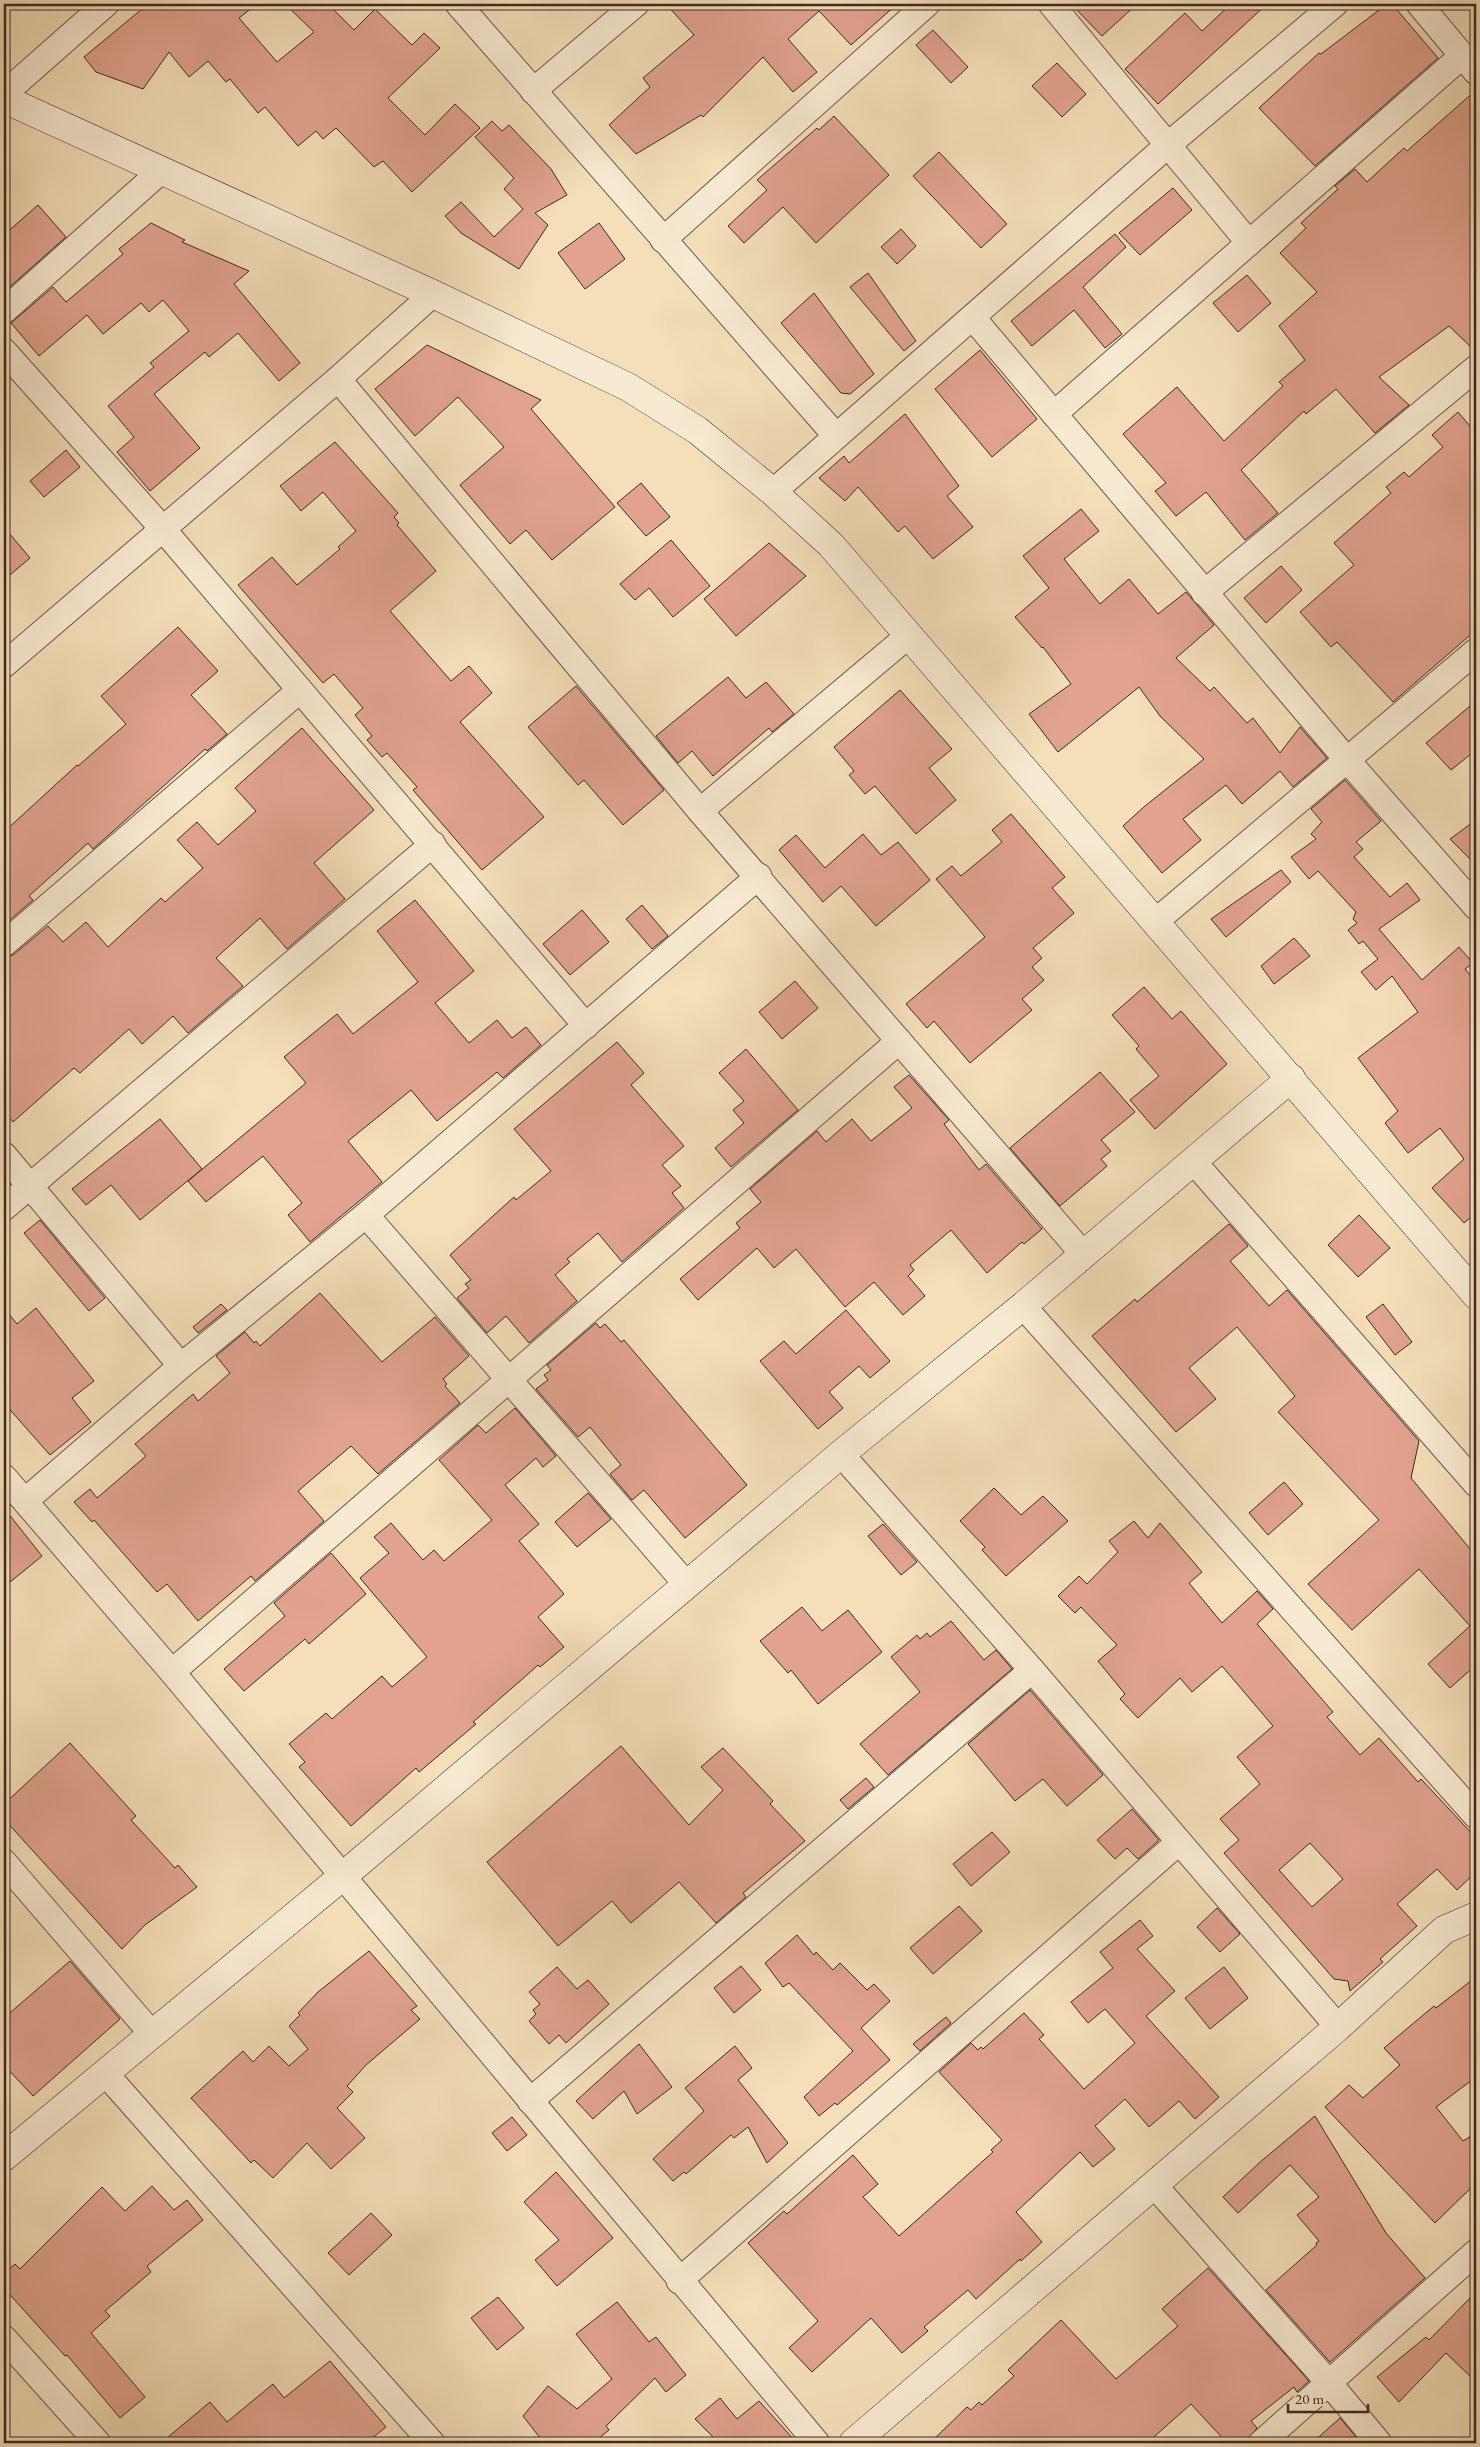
<svg xmlns="http://www.w3.org/2000/svg" width="1480" height="2447" font-family="'EB Garamond',serif">
  <style>
    .building { fill: #e1a38f; stroke: #3c2b23; fill-rule: evenodd }
    .lines { fill: none; stroke-linecap: round; stroke-linejoin: round }
    .street-casing { stroke: #6a5848; stroke-width: 27 }
    .secondary-casing { stroke: #3c2b23; stroke-width: 29 }
    .street { stroke: #f8ead2; stroke-width: 25 }
    .secondary { stroke: #f8ead2; stroke-width: 28 }
  </style>
  <rect width="100%" height="100%" fill="#f4dfb9"/>
  <filter id="stains"><feTurbulence type="fractalNoise" baseFrequency=".004" numOctaves="4"/><feColorMatrix values="0 0 0 0 .2 0 0 0 0 .09 0 0 0 0 .02 0 0 0 .5 -.17"/></filter>
  <radialGradient id="worn" r=".72"><stop offset=".6" stop-color="#630" stop-opacity="0"/><stop offset="1" stop-color="#630" stop-opacity=".3"/></radialGradient>
  <g class="building">
    <path d="M148,4H257L239,18L277,62L314,32L285,4H328L354,30L375,9L412,45L424,33L440,48L388,98L425,135L455,104L480,128L412,192L383,161L374,167L336,128L323,139L316,131L298,146L265,107L258,113L230,79L226,82L208,61L189,77L169,52L143,89L96,72L84,57Z"/>
    <path d="M666,4H897L851,45L819,11L788,39L817,72L793,92L763,57L703,117L701,115L636,154L609,125L650,87L643,78L694,35Z"/>
    <path d="M1071,4H1137L1102,36Z"/>
    <path d="M1231,4H1267L1158,104L1125,69L1185,13L1202,31Z"/>
    <path d="M1387,4H1392L1438,58L1315,166L1259,108L1319,53L1321,54Z"/>
    <path d="M933,30L968,67L951,83L916,45Z"/>
    <path d="M1057,63L1086,94L1062,117L1032,86Z"/>
    <path d="M1476,90V352L1449,326L1379,377L1409,405L1375,433L1336,389L1306,414L1304,411L1241,470L1278,513L1245,540L1206,492L1176,516L1155,491L1166,483L1123,434L1177,387L1224,441L1283,386L1279,382L1305,360L1279,326L1317,292L1280,253L1306,228L1301,223L1338,189L1335,186L1355,169L1367,182L1404,148L1407,151Z"/>
    <path d="M834,116L889,175L816,243L783,207L744,243L728,226L767,190L757,180L817,128L819,130Z"/>
    <path d="M492,121L502,131L509,125L551,169L567,195L535,213L548,225L519,269L461,233L445,216L461,202L494,237L523,209L504,189L514,178L475,137Z"/>
    <path d="M939,152L1007,224L981,248L913,176Z"/>
    <path d="M1173,188L1192,210L1140,255L1119,233Z"/>
    <path d="M38,205L66,237L4,292V235Z"/>
    <path d="M151,223L185,240L182,242L249,271L234,284L300,363L279,381L238,333L209,357L205,352L154,394L200,448L150,491L117,452L134,437L108,406L154,367L150,363L189,331L163,300L149,312L141,303L103,334L87,315L39,356L11,323L53,287L66,302L123,254L119,249Z"/>
    <path d="M599,223L625,259L585,289L558,253Z"/>
    <path d="M901,229L916,246L897,264L881,247Z"/>
    <path d="M1115,234L1126,247L1083,287L1122,334L1105,348L1074,310L1032,346L1011,321Z"/>
    <path d="M868,273L916,341L904,351L850,287Z"/>
    <path d="M1247,275L1271,303L1238,332L1213,303Z"/>
    <path d="M814,293L874,374L850,394L841,393L781,323Z"/>
    <path d="M427,345L541,400L531,409L615,507L552,560L526,530L510,544L460,485L504,447L458,397L415,436L375,389Z"/>
    <path d="M980,350L1037,419L992,457L935,389Z"/>
    <path d="M1458,412L1476,433V630L1393,702L1337,642L1331,647L1300,612L1354,565L1334,543L1391,493L1386,487L1404,472L1409,477L1443,447L1432,435Z"/>
    <path d="M905,414L959,486L947,496L973,527L933,559L905,526L898,532L858,487L845,501L819,478L844,456L849,463Z"/>
    <path d="M335,442L398,513L394,517L399,523L397,525L436,571L390,611L451,681L469,666L492,693L460,722L544,817L482,870L413,790L417,787L387,753L382,757L367,740L372,736L355,715L363,708L334,674L323,683L238,585L272,557L297,585L340,549L338,547L356,531L323,492L301,511L280,486Z"/>
    <path d="M66,450L80,467L44,497L30,481Z"/>
    <path d="M641,483L670,517L646,536L617,503Z"/>
    <path d="M1081,509L1099,531L1064,559L1100,604L1129,579L1158,614L1186,592L1214,625L1176,658L1210,691L1214,687L1247,723L1253,718L1280,753L1300,727L1327,758L1293,787L1280,771L1242,804L1226,785L1183,819L1201,840L1162,873L1123,826L1145,806L1204,759L1160,716L1139,687L1058,752L1029,714L1071,684L1043,647L1042,648L1015,617L1049,588L1023,556Z"/>
    <path d="M4,527L30,558L4,580Z"/>
    <path d="M671,540L710,586L673,617L649,588L635,600L620,584Z"/>
    <path d="M769,543L806,576L736,636L704,599Z"/>
    <path d="M1281,566L1302,590L1266,623L1244,598Z"/>
    <path d="M178,627L218,671L191,695L227,734L207,751L205,749L93,849L88,843L29,896L33,900L4,925V832L77,765L78,766L126,724L101,696Z"/>
    <path d="M728,677L746,698L766,682L794,714L772,732L769,728L713,776L692,751L678,763L656,736Z"/>
    <path d="M576,686L664,790L623,825L584,780L578,785L528,727Z"/>
    <path d="M900,690L952,749L929,768L956,800L916,834L875,786L865,794L849,775L854,771L834,747Z"/>
    <path d="M1476,701V750L1451,770L1426,743Z"/>
    <path d="M302,728L374,810L314,863L345,899L287,949L260,918L216,958L243,986L188,1033L173,1016L142,1044L129,1029L80,1073L74,1068L13,1122L4,1111V958L13,955L48,926L63,942L86,922L108,947L161,898L165,902L203,868L177,840L197,822L218,845L256,811L235,788Z"/>
    <path d="M1345,780L1381,821L1356,842L1363,849L1354,857L1390,897L1407,883L1420,900L1379,929L1422,980L1459,947L1473,963L1465,969L1476,982V1213L1464,1223L1432,1188L1464,1159L1440,1128L1408,1153L1385,1123L1398,1111L1358,1058L1418,1012L1392,976L1376,990L1361,972L1378,959L1363,941L1359,944L1348,930L1357,923L1353,919L1356,912L1318,871L1309,879L1291,857L1316,839L1311,834L1322,822L1311,809Z"/>
    <path d="M1011,814L1065,877L1052,888L1074,913L1033,948L1042,958L1032,967L1044,980L1022,999L1032,1010L970,1063L934,1021L927,1028L906,1004L985,937L936,879L952,866L961,876L1002,842L992,830Z"/>
    <path d="M1476,820V865L1450,839Z"/>
    <path d="M863,834L881,855L898,842L930,880L876,926L841,886L823,902L779,850L796,835L825,868Z"/>
    <path d="M1281,870L1291,882L1226,937L1211,919Z"/>
    <path d="M415,900L474,971L435,1003L469,1043L497,1020L512,1038L526,1027L541,1045L503,1078L497,1072L437,1121L411,1090L348,1141L382,1182L310,1242L288,1215L302,1203L263,1156L206,1202L188,1181L306,1083L284,1057L337,1014L353,1034L418,982L377,931Z"/>
    <path d="M642,905L668,936L652,949L626,919Z"/>
    <path d="M582,910L609,942L570,975L543,944Z"/>
    <path d="M1294,938L1310,956L1274,984L1261,966Z"/>
    <path d="M795,981L818,1008L782,1039L759,1012Z"/>
    <path d="M1144,987L1172,1019L1181,1011L1227,1064L1155,1129L1130,1100L1159,1076L1136,1049L1139,1046L1112,1015Z"/>
    <path d="M617,1042L644,1073L631,1085L684,1146L662,1165L681,1186L672,1193L684,1208L622,1262L598,1233L567,1259L570,1262L555,1275L577,1301L529,1343L506,1316L487,1333L457,1298L469,1288L465,1284L471,1280L450,1255L514,1197L516,1200L551,1171L514,1129Z"/>
    <path d="M746,1049L798,1110L731,1167L715,1148L744,1123L733,1110L744,1101L719,1073Z"/>
    <path d="M1100,1072L1135,1112L1101,1140L1111,1151L1101,1159L1107,1166L1060,1206L1010,1148Z"/>
    <path d="M909,1075L949,1120L944,1124L979,1170L986,1164L1042,1229L1024,1244L1022,1242L987,1273L951,1230L910,1265L914,1270L908,1276L925,1296L903,1315L874,1282L845,1307L796,1249L774,1268L757,1248L698,1300L680,1279L740,1228L736,1223L761,1202L750,1189L817,1131L826,1142L852,1119L871,1141L912,1108L894,1087Z"/>
    <path d="M160,1119L202,1169L140,1220L111,1185L86,1205L72,1189Z"/>
    <path d="M1359,1215L1390,1248L1358,1277L1328,1245Z"/>
    <path d="M40,1220L105,1298L89,1311L24,1233Z"/>
    <path d="M1229,1224L1248,1246L1230,1261L1269,1306L1287,1290L1419,1441L1411,1478L1476,1556V1665L1450,1688L1428,1664L1470,1626L1419,1569L1352,1630L1308,1584L1379,1520L1278,1412L1295,1396L1237,1327L1189,1368L1216,1399L1176,1432L1092,1336L1135,1299L1137,1302Z"/>
    <path d="M320,1293L382,1362L435,1317L469,1356L443,1379L447,1384L445,1386L460,1403L378,1474L351,1446L298,1491L324,1521L255,1581L251,1576L198,1621L167,1584L157,1592L94,1520L92,1522L74,1502L90,1489L97,1498L146,1456L135,1444L193,1394L198,1401L230,1373L216,1356L245,1332L254,1343L256,1341L260,1346Z"/>
    <path d="M221,1304L227,1310L198,1333L193,1327Z"/>
    <path d="M1383,1304L1412,1342L1395,1355L1366,1317Z"/>
    <path d="M4,1308L17,1324L36,1308L94,1381L72,1398L91,1422L50,1455L4,1403Z"/>
    <path d="M846,1310L890,1361L870,1378L859,1366L829,1392L843,1408L818,1429L760,1361L784,1341L796,1354Z"/>
    <path d="M596,1323L600,1328L605,1324L621,1342L624,1340L747,1485L685,1538L644,1490L632,1500L610,1474L621,1465L590,1427L578,1437L536,1389L548,1380L544,1375L551,1370L547,1365Z"/>
    <path d="M515,1408L556,1456L543,1467L536,1458L505,1485L539,1524L519,1541L564,1594L538,1617L564,1647L540,1667L538,1665L527,1675L473,1722L476,1724L419,1772L416,1768L351,1826L299,1767L305,1762L289,1744L326,1713L332,1719L382,1676L392,1687L427,1657L360,1578L389,1553L374,1537L391,1523L423,1560L434,1550L444,1561L492,1520L439,1460L478,1425L486,1433Z"/>
    <path d="M1284,1482L1303,1504L1268,1535L1249,1513Z"/>
    <path d="M994,1488L1021,1515L1043,1496L1068,1521L1006,1576L982,1550L985,1547L960,1521Z"/>
    <path d="M588,1493L611,1519L577,1547L555,1522Z"/>
    <path d="M4,1508L42,1556L4,1587Z"/>
    <path d="M1134,1521L1148,1538L1160,1523L1202,1572L1189,1583L1222,1623L1257,1591L1273,1609L1257,1624L1333,1712L1327,1717L1360,1755L1379,1738L1418,1782L1421,1779L1476,1838V1872L1457,1890L1437,1869L1397,1904L1417,1926L1380,1959L1383,1962L1350,1991L1348,1981L1334,1979L1224,1853L1239,1840L1220,1819L1260,1784L1237,1757L1273,1726L1222,1666L1192,1692L1180,1678L1138,1718L1120,1699L1125,1694L1098,1661L1117,1645L1081,1607L1075,1613L1058,1596L1079,1576L1087,1584L1118,1552L1109,1541ZM1310,1843L1343,1879L1312,1907L1279,1870Z"/>
    <path d="M883,1524L917,1562L901,1575L868,1536Z"/>
    <path d="M331,1553L366,1594L309,1644L305,1639L244,1691L224,1669L285,1616L274,1603Z"/>
    <path d="M802,1607L822,1631L848,1610L882,1652L818,1704L791,1670L788,1673L760,1641Z"/>
    <path d="M951,1621L984,1660L996,1650L1012,1669L888,1775L860,1744L920,1692L891,1657L917,1635L920,1639L927,1633L930,1637Z"/>
    <path d="M1030,1690L1103,1775L1067,1806L1043,1779L1015,1801L968,1744Z"/>
    <path d="M70,1743L136,1816L131,1820L175,1868L178,1865L197,1887L145,1925L122,1949L4,1819V1804Z"/>
    <path d="M621,1746L689,1825L723,1790L701,1767L723,1748L773,1801L770,1804L805,1841L743,1893L746,1897L716,1923L679,1882L631,1923L612,1901L558,1946L487,1862Z"/>
    <path d="M866,1778L874,1787L848,1809L840,1800Z"/>
    <path d="M1132,1809L1159,1840L1138,1859L1127,1848L1115,1859L1097,1840Z"/>
    <path d="M992,1832L1010,1852L971,1886L953,1864Z"/>
    <path d="M959,1906L982,1931L933,1974L910,1948Z"/>
    <path d="M1217,1908L1240,1934L1220,1952L1197,1927Z"/>
    <path d="M1140,1920L1153,1936L1137,1949L1175,1991L1146,2016L1219,2097L1195,2119L1179,2101L1149,2127L1125,2099L1095,2126L1115,2149L1093,2167L1080,2152L1016,2212L1042,2242L1021,2261L1020,2259L976,2299L968,2290L924,2327L928,2331L902,2353L871,2318L812,2372L789,2348L818,2321L748,2243L784,2211L787,2214L853,2155L878,2184L863,2197L899,2236L993,2152L991,2150L1002,2140L939,2072L971,2043L978,2050L981,2047L983,2049L1024,2013L1044,2035L1039,2039L1084,2089L1135,2043L1105,2009L1088,2023L1071,2002L1113,1968L1100,1952Z"/>
    <path d="M797,1935L814,1955L816,1952L833,1970L840,1963L867,1990L874,1984L890,2001L861,2028L890,2060L837,2105L835,2103L819,2116L804,2097L853,2051L789,1983L783,1987L765,1963Z"/>
    <path d="M369,1951L417,2006L411,2010L420,2019L366,2065L347,2086L353,2092L337,2108L365,2138L331,2169L307,2143L273,2178L254,2160L251,2163L191,2098L243,2051L253,2062L269,2046L289,2066L308,2049L289,2026L300,2015L298,2013L318,1992Z"/>
    <path d="M70,1961L120,2019L33,2096L4,2065V2018Z"/>
    <path d="M741,1966L761,1990L734,2013L714,1988Z"/>
    <path d="M557,1967L577,1989L588,1980L609,2004L566,2043L559,2035L549,2044L529,2021L536,2014L533,2010L540,2004L529,1992Z"/>
    <path d="M1224,1967L1248,1998L1210,2029L1185,1998Z"/>
    <path d="M1476,1977V2077L1436,2107L1463,2141L1476,2133V2183L1435,2223L1325,2107L1349,2085L1363,2098L1400,2065L1384,2048L1434,2006L1436,2008Z"/>
    <path d="M946,2017L951,2023L920,2051L913,2044Z"/>
    <path d="M639,2044L672,2087L637,2114L624,2091L593,2119L576,2101Z"/>
    <path d="M735,2046L752,2068L738,2080L788,2143L767,2163L748,2127L734,2138L731,2135L686,2174L684,2172L673,2181L653,2159L704,2111L685,2088Z"/>
    <path d="M1315,2116L1386,2233L1425,2278L1330,2362L1266,2290L1317,2245L1316,2243L1319,2241L1297,2215L1319,2197L1290,2165L1238,2213L1223,2197L1259,2163Z"/>
    <path d="M512,2117L527,2135L507,2151L492,2133Z"/>
    <path d="M556,2172L613,2238L557,2286L535,2260L559,2240L524,2202Z"/>
    <path d="M152,2186L174,2210L187,2200L203,2220L147,2266L151,2272L105,2311L110,2316L91,2333L145,2397L120,2418L67,2355L65,2356L4,2288V2274L15,2264L20,2269L102,2187L125,2211Z"/>
    <path d="M371,2213L392,2235L349,2275L328,2253Z"/>
    <path d="M1208,2268L1309,2381L1297,2392L1294,2387L1251,2421L1257,2428L1246,2443H1227L1191,2404L1147,2443H930L967,2407L971,2410L979,2402L982,2405L1014,2376L1008,2370L1061,2320L1116,2379L1178,2326L1162,2309Z"/>
    <path d="M1476,2292V2382L1446,2353L1399,2402L1377,2377L1426,2337L1429,2340Z"/>
    <path d="M498,2297L524,2328L497,2350L471,2318Z"/>
    <path d="M617,2302L649,2342L656,2337L686,2375L666,2392L655,2378L606,2426L609,2430L593,2443H544L523,2416L548,2386L577,2409L612,2379L576,2334Z"/>
    <path d="M330,2361L386,2427L366,2443H161L210,2402L227,2422L273,2384L284,2398Z"/>
    <path d="M720,2398L737,2419L759,2401L797,2443H719L695,2419Z"/>
    <path d="M1340,2418L1361,2443H1312Z"/>
  </g>
  <g class="lines">
    <defs>
      <g id="street">
        <path d="M458,4L836,436"/>
        <path d="M1051,4L1249,243"/>
        <path d="M1419,4L1476,72"/>
        <path d="M533,91L636,4"/>
        <path d="M4,94L106,4"/>
        <path d="M663,240L927,4"/>
        <path d="M4,311L161,171"/>
        <path d="M973,318L1347,760L1476,907"/>
        <path d="M4,351L162,528L586,1026"/>
        <path d="M338,379L700,811L1084,1255"/>
        <path d="M1054,414L1462,56"/>
        <path d="M773,492L1168,145L1335,4"/>
        <path d="M1204,593L1476,368"/>
        <path d="M4,665L338,379L433,294"/>
        <path d="M700,811L908,636"/>
        <path d="M1156,921L1476,651"/>
        <path d="M4,944L300,690"/>
        <path d="M4,1155L181,1366"/>
        <path d="M1193,1161L1476,1484"/>
        <path d="M4,1208L433,844"/>
        <path d="M366,1215L687,1585"/>
        <path d="M1023,1306L1476,1816"/>
        <path d="M841,1454L1032,1670L1338,2027"/>
        <path d="M4,1477L172,1672L817,2443"/>
        <path d="M25,1501L181,1366L366,1215L759,876"/>
        <path d="M172,1672L899,1041"/>
        <path d="M4,1862L152,2034"/>
        <path d="M105,2073L432,2443"/>
        <path d="M530,2101L1032,1670"/>
        <path d="M1154,2185L1330,2384L1379,2443"/>
        <path d="M679,2281L1179,1842"/>
        <path d="M4,2338L98,2443"/>
        <path d="M1261,2443L1476,2252"/>
      </g>
      <g id="secondary">
        <path d="M4,99L433,294L628,387L697,430L773,492L831,545L1476,1295"/>
        <path d="M4,2157L343,1876L841,1454L1023,1306L1291,1078"/>
        <path d="M853,2443L1338,2027L1444,1930L1476,1916"/>
      </g>
    </defs>
    <use href="#street" class="street-casing"/>
    <use href="#secondary" class="secondary-casing"/>
    <use href="#street" class="street"/>
    <use href="#secondary" class="secondary"/>
  </g>
  <rect width="1480" height="2447" fill="none" stroke="#f4dfb9" stroke-width="20"/>
  <rect x="5" y="5" width="1470" height="2437" fill="none" stroke="#3c2b23" stroke-width="2.5"/>
  <rect x="10" y="10" width="1460" height="2427" fill="none" stroke="#3c2b23"/>
  <path d="M1288 2404v8h80v-8" fill="none" stroke="#3c2b23" stroke-width="2.5"/>
  <text x="1295" y="2404" font-size="15" fill="#3c2b23" stroke="#f8ead2" stroke-width="4" paint-order="stroke">20 m</text>
  <rect width="100%" height="100%" filter="url(#stains)"/>
  <rect width="100%" height="100%" fill="url(#worn)"/>
</svg>
